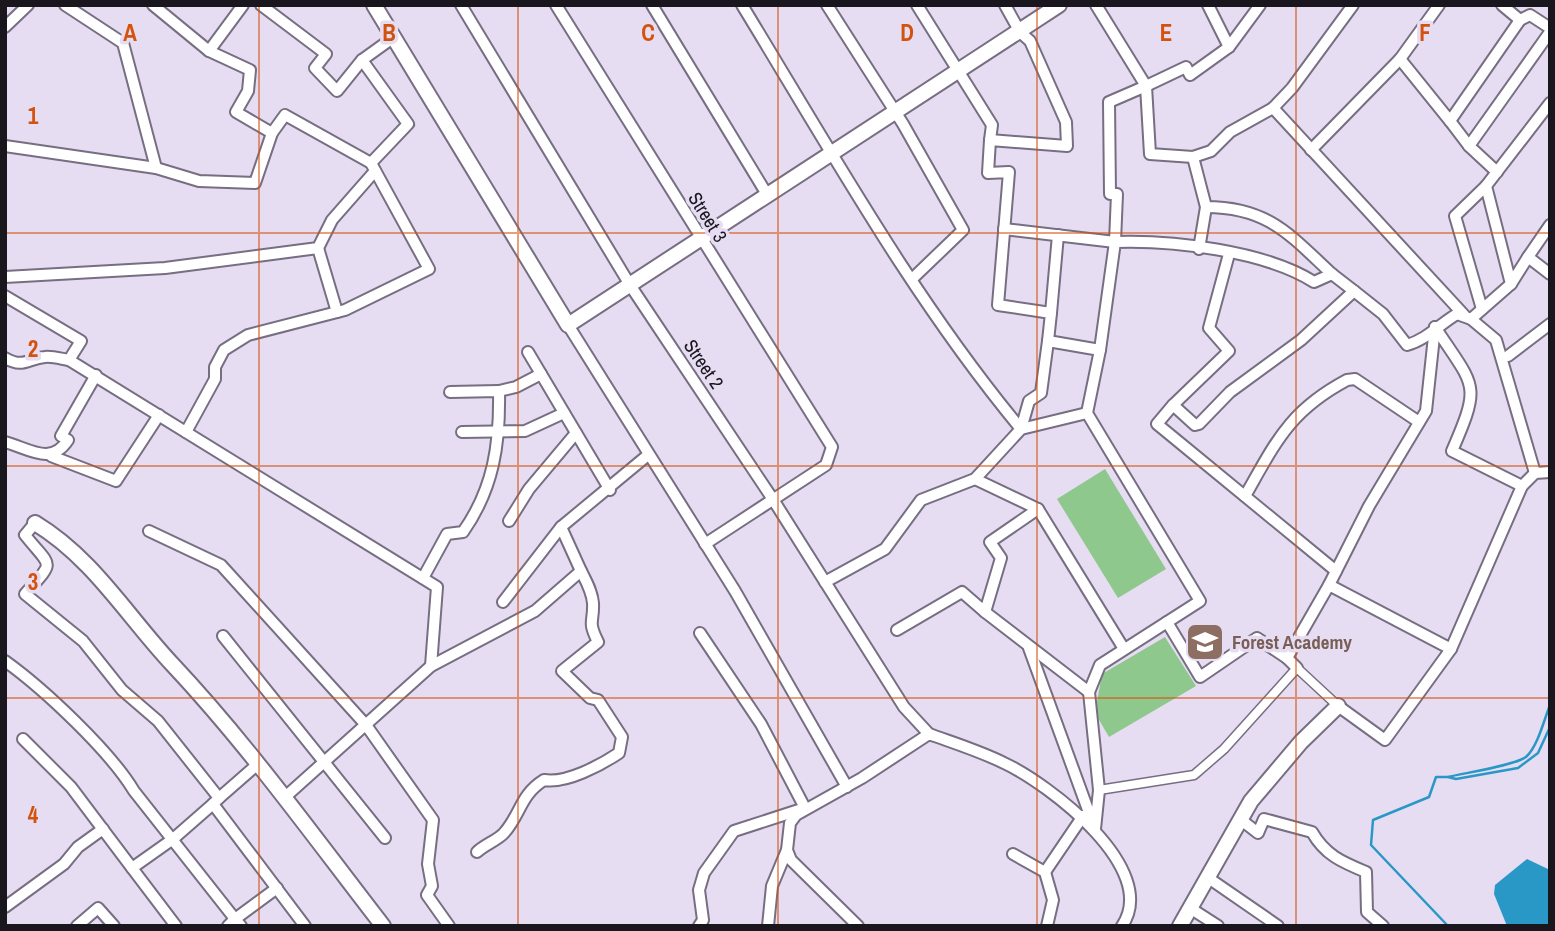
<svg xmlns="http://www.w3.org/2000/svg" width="1555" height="931" font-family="'Archivo Narrow',sans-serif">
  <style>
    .green { fill: #8fc88d }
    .water { fill: #2a98c6 }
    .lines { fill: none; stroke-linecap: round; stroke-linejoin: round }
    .stream { stroke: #2a98c6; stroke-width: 2.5 }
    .pedestrian-casing { stroke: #776e82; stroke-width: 11 }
    .minor-casing { stroke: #776e82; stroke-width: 14 }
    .tertiary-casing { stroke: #776e82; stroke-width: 18 }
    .pedestrian { stroke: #fff; stroke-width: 8 }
    .minor { stroke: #fff; stroke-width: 10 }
    .tertiary { stroke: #fff; stroke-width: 14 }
    .grid { fill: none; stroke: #d3520e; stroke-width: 2; stroke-opacity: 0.55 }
    .labels { text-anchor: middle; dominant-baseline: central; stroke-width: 7; stroke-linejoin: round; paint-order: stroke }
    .street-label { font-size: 19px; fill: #19161d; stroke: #e7ddf3 }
    .education-label { font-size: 19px; font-weight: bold; fill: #785e54; stroke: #e7ddf3; text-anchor: start }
    .grid-label { font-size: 23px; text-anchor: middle; font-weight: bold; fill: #d3520e; stroke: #e7ddf3; stroke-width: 7; stroke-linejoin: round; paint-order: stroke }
  </style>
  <rect width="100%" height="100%" fill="#e7ddf3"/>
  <g class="green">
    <path d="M1105,469L1166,569L1118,598L1057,499Z"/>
    <path d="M1165,637L1196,686L1109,737L1095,713L1102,674Z"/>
  </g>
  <path class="water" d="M1527,859L1550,870V926H1507L1494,894L1495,885Z"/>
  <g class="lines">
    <g class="stream">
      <path d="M1550,705C1544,720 1538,745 1527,756C1518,765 1464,773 1448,777L1456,779L1518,768L1538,753L1550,727"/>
      <path d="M1448,777H1436L1429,797L1373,820L1371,845L1448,926"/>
    </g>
    <defs>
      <path id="pedestrian" d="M1099,790L1194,775L1224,749L1297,668L1338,706"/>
      <g id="minor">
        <path d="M65,5L123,43L156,168"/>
        <path d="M153,5L209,51L250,70L248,91L236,112L272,133L285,115L371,163L429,269L345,310L248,335L224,350L215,367V379L186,432"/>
        <path d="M261,5L326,54L315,68L337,91L362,60"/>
        <path d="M461,5L630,285L774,501L904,707L929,734"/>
        <path d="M556,5L832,447L826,465L705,544"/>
        <path d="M652,5L768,196"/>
        <path d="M742,5C830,149 913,299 1021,429L1029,401L1041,393L1048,341L1100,350"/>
        <path d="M827,5L903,124L963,230L912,279"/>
        <path d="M917,5L992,125L990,140"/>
        <path d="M1005,5L1020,32L1030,41L1066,122L1067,146L990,140L988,173L1009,172L998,305L1051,313L1048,341"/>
        <path d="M1096,5L1146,86L1186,67L1190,75L1229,47L1260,5"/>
        <path d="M1208,5L1229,47"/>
        <path d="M1502,5L1520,20L1530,15L1550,28"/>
        <path d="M5,27L28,5"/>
        <path d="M209,51L243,5"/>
        <path d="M1400,59L1450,121L1520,20"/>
        <path d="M1273,108L1464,315"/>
        <path d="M1450,121L1469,146"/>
        <path d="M5,146L156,168L199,181L255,183L272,133"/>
        <path d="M1311,150L1400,59L1439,5"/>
        <path d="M1193,157L1206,207C1268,207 1290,235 1332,274"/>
        <path d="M371,163L408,124L362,60L394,37"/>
        <path d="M1497,172L1469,146L1550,32"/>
        <path d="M1550,225L1528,257L1550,274"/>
        <path d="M1004,229L1115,242L1117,194H1110L1109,102L1146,86L1150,154L1193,157L1211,151L1230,132L1273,108L1292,88L1353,5"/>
        <path d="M318,248L337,312"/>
        <path d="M1199,249L1206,207"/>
        <path d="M5,277L165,268L318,248L332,220L375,171"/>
        <path d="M1511,284L1528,257"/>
        <path d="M5,296L81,341L69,360"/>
        <path d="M1482,309L1455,216L1486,186"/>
        <path d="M1051,313L1058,235"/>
        <path d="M1471,319L1511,284L1486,186L1550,103"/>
        <path d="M568,325L735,591L847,787"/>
        <path d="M1435,327L1426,411L1369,506L1329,585L1451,649L1522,486L1535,473L1550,472"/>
        <path d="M1435,327C1475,388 1482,382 1452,451L1522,486"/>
        <path d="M528,352L610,490"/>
        <path d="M1508,356L1550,324"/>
        <path d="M5,358C24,369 28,358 45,357C52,356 62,359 69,360L437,587L431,666"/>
        <path d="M499,391L516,387L541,374"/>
        <path d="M1173,405L1229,351L1209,328L1229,254"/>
        <path d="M462,432L525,431L564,413"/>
        <path d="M5,442C30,449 51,466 68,440L61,436L96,375"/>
        <path d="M51,456L116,481L159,415"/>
        <path d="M975,479L1038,509"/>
        <path d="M1245,496C1276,442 1289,411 1347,380L1355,379L1419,422"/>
        <path d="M509,521L529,489L576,433"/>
        <path d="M35,523L25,535C52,569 56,559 25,594L83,641L122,690L158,721L219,798L213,804"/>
        <path d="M149,531L221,565L366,725L433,820L428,864L432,886L427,895L449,926"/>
        <path d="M1336,571L1157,424L1173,405L1195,425L1199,424L1230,392L1301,340L1354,291L1383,314L1407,345C1426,340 1440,324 1457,314L1471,319L1496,340L1535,473"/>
        <path d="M423,578L447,534L463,532C494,488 500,443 499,391L450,392"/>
        <path d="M825,582L885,549L921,500L975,479L1021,429L1087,413"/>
        <path d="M503,602L561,527"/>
        <path d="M985,612L1089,692"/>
        <path d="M1167,622L1200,677L1257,638L1287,658"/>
        <path d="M897,630L962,592L985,612L1001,558L990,542L1038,509L1124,649"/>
        <path d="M223,636L385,838"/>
        <path d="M1029,648L1095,829L1099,790L1089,692L1100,665L1200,601L1087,413L1100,350L1115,242C1173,240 1265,251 1314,282L1332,274L1354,291"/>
        <path d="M5,661C44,689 110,751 134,791L235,919L277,888"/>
        <path d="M1297,668L1287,658L1329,585"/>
        <path d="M1338,706L1385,740L1451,649"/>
        <path d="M23,739L71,787L132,868L173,839L213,804L305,926"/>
        <path d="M219,798L259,763"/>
        <path d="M284,798L431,666L535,611L581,571L561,527L648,455"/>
        <path d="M1240,819L1258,833L1264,819L1312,832C1325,855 1342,862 1366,872L1367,912L1383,926"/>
        <path d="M477,852C484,845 498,840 504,833C521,814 520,795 544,780C566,784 601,765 619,753L622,737L598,700L590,698L562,671L598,642C587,620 594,623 593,603C592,591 586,581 581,571"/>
        <path d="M1013,854L1045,872L1053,900L1047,926"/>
        <path d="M132,868L176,926"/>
        <path d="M1045,872L1083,816"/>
        <path d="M1207,877L1278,926"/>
        <path d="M5,907L64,864L78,847L103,829"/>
        <path d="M1190,908L1218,926"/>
        <path d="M77,926L98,908L114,926"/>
        <path d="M228,926L235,919L241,926"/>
        <path d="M699,926L703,920L699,890L704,873L734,831L805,808L761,724L700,633"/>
        <path d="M768,926L772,886L787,850"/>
        <path d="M858,926L791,860L787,850L790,823L796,815L862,778L929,734C954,743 980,751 1004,763C1049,784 1161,869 1122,926"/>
      </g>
      <g id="tertiary">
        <path d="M374,5L568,325L1059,5"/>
        <path d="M35,523C93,558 127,616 172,664C249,746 314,837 383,926"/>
        <path d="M1180,926L1251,801L1301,742L1338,706"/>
      </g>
    </defs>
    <use href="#pedestrian" class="pedestrian-casing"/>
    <use href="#minor" class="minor-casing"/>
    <use href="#tertiary" class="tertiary-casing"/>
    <use href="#pedestrian" class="pedestrian"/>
    <use href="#minor" class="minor"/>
    <use href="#tertiary" class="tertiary"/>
  </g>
  <path class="grid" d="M259,5V926M518,5V926M778,5V926M1037,5V926M1296,5V926M5,233H1550M5,466H1550M5,698H1550"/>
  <defs>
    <symbol id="university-square" viewBox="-11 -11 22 22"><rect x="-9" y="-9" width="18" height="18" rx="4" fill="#8d6e63" stroke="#e7ddf3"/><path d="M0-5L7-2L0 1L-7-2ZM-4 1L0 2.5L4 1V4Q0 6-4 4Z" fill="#fff"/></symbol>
  </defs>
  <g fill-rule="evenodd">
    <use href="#university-square" x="1183" y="620" width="44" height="44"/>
  </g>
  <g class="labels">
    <g class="street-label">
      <text transform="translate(708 217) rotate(58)">Street 3</text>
      <text transform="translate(704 364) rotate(56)">Street 2</text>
    </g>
    <g class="education-label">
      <text x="1232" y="642">Forest Academy</text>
    </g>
  </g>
  <g class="grid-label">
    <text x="130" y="41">A</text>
    <text x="389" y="41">B</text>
    <text x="648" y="41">C</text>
    <text x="907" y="41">D</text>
    <text x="1166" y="41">E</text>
    <text x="1425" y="41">F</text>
    <text x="33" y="124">1</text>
    <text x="33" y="357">2</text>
    <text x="33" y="590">3</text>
    <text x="33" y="823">4</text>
  </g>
  <rect width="1555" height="931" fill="none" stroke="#19161d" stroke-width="14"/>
</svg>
